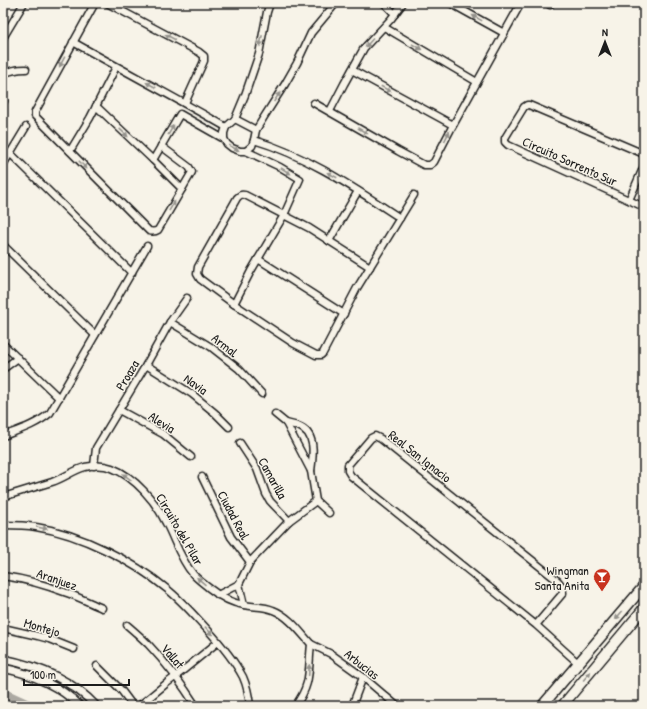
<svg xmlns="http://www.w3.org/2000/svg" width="647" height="709" font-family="'Patrick Hand',sans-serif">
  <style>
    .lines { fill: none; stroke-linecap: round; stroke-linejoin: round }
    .river { stroke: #aca9a2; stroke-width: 13 }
    .minor-casing { stroke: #1c1c1c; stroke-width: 9 }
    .tertiary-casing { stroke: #1c1c1c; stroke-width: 10 }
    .primary-casing { stroke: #1c1c1c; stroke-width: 12 }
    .minor { stroke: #f7f3e8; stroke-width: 6 }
    .tertiary { stroke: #f7f3e8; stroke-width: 7 }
    .primary { stroke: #f7f3e8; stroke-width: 9 }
    .oneway { fill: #94928c }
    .labels { text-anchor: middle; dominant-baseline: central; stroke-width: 3; stroke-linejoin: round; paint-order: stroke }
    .street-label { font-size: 13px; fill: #1c1c1c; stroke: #f7f3e8 }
    .poi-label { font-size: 13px; fill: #1c1c1c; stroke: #f7f3e8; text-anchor: end }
  </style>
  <rect width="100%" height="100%" fill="#f7f3e8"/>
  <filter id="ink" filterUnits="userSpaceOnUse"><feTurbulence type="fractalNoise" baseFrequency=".025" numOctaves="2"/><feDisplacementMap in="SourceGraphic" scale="8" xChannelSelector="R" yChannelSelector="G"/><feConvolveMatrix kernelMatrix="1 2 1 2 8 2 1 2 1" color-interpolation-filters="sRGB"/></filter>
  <g filter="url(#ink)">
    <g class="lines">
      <path class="river" d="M3,695L27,706"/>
      <defs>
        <g id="minor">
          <path d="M95,3L35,112V116L149,231C153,232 155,232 158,230L192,172L189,167L161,146"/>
          <path d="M107,3L199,52L204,56V61L185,103"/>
          <path d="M270,3L267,12L259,54L245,95L235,119L226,127L224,133V139L227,144L232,148L240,151H246L252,146L254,140L256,130L264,117L285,84L297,63L311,33L336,3"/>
          <path d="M384,3L395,14"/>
          <path d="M450,3L504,33"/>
          <path d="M547,3L550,5"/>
          <path d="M384,27L477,82"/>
          <path d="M3,38L24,3"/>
          <path d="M73,42C124,71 176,98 226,127"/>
          <path d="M352,70L453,125"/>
          <path d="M3,74C11,70 17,69 26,69"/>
          <path d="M3,100L4,101"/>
          <path d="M314,103L398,151L424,165H430L434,162L451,129L521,3"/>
          <path d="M96,106L153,160L182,189"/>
          <path d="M330,111L344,84L364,48L391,19L403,3"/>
          <path d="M235,119L256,130"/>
          <path d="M254,140C308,156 354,188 400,218"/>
          <path d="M70,151L90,118L116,67"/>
          <path d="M246,151L280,167L300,179L284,215L251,271L234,304L293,343L316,355H321L323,353L357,288L414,195"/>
          <path d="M10,153L132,273"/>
          <path d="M644,154L529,105H527L524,107L505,138V142L508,145L644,207"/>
          <path d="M153,160L180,114L224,139"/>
          <path d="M3,165L26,127"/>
          <path d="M629,200L644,166"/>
          <path d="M329,241L358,191"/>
          <path d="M3,245L95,335"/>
          <path d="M258,259L344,314"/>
          <path d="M234,304L200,279L197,274L198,267L237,198C240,195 241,194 245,195L309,228L370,267"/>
          <path d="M170,322L211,347L239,369L262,394"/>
          <path d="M3,344L59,398"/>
          <path d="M146,365L192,394L215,413L229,427"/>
          <path d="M3,369L18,358"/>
          <path d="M119,410L163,434L191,457"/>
          <path d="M275,414L286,423L311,471L316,501L329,513"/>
          <path d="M286,423C290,424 294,425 298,426C317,433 313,456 311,471"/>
          <path d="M3,436C19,430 36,425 50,413L147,246"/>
          <path d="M240,443L257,469L266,494L270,501L289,521"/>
          <path d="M94,466L96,448L146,365L170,322L187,298"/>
          <path d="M202,477L231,537L250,562"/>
          <path d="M3,497C19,492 36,487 52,482C64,478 74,470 85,467C94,465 104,465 112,468C135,477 156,502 166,523C175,540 180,559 193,574C197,579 203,583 209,588C219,596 231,603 244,605C254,607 264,606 273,610C289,616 300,632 311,644C308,670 312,684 295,706"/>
          <path d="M3,525C14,525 25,525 36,527C81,534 133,561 167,589C181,600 194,615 206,628C219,642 234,660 243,677C247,686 249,696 250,706"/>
          <path d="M3,576C25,579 46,585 67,593C79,597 90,603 102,608"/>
          <path d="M239,584L244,605"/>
          <path d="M218,595L239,584L250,562L289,521L316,501"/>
          <path d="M127,625C134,631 141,637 148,644C166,663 182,684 196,706"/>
          <path d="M536,625L563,593L562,586L558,581L381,439L375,436L371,438L348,465V471L351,476L536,625L578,663"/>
          <path d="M3,628L38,636L49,639L74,649"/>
          <path d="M311,644L331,654L363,677L397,706"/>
          <path d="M97,666L121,690L133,706"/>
          <path d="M139,706L167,683L175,677L218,642"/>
          <path d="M352,706L363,677"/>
        </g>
        <g id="tertiary">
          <path d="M3,659C38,666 71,679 96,706"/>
          <path d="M3,668C32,674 59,685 80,706"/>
        </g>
        <g id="primary">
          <path d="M542,706L644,586"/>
          <path d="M562,706L644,608"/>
        </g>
      </defs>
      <use href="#minor" class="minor-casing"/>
      <use href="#tertiary" class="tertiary-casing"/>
      <use href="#primary" class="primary-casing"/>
      <use href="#minor" class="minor"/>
      <use href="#tertiary" class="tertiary"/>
      <use href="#primary" class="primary"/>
    </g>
    <defs><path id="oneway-solid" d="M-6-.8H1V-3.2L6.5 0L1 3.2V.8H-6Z"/></defs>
    <g class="oneway">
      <use href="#oneway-solid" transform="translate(477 18) rotate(-151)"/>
      <use href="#oneway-solid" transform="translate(170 37) rotate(-152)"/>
      <use href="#oneway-solid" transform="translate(261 41) rotate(101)"/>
      <use href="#oneway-solid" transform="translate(369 43) rotate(132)"/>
      <use href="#oneway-solid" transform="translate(417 47) rotate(31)"/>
      <use href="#oneway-solid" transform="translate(62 62) rotate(118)"/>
      <use href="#oneway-solid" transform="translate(151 85) rotate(-152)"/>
      <use href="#oneway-solid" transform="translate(386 89) rotate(28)"/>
      <use href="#oneway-solid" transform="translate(277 97) rotate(-56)"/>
      <use href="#oneway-solid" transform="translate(171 130) rotate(-60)"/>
      <use href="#oneway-solid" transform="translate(363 131) rotate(30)"/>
      <use href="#oneway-solid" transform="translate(124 133) rotate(44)"/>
      <use href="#oneway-solid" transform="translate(447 136) rotate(-64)"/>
      <use href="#oneway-solid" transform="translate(234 148) rotate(28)"/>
      <use href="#oneway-solid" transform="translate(83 165) rotate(45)"/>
      <use href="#oneway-solid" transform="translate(286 171) rotate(32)"/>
      <use href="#oneway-solid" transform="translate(332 175) rotate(-152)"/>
      <use href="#oneway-solid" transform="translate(172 206) rotate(-59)"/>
      <use href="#oneway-solid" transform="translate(127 477) rotate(-144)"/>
      <use href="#oneway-solid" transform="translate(42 528) rotate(11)"/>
      <use href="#oneway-solid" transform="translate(201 581) rotate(-139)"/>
      <use href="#oneway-solid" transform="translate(619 615) rotate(130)"/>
      <use href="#oneway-solid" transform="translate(209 631) rotate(47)"/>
      <use href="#oneway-solid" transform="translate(309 670) rotate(-87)"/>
      <use href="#oneway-solid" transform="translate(587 676) rotate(-50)"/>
    </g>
  </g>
  <defs>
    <symbol id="bar-pin" viewBox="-11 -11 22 30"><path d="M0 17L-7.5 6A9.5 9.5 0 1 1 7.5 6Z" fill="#c8321e" stroke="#f7f3e8"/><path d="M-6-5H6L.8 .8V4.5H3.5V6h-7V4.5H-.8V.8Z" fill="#fff"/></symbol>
  </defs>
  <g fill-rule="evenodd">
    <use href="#bar-pin" x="592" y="567" width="20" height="27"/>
  </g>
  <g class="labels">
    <g class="street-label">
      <text transform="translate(570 161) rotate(24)">Circuito Sorrento Sur</text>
      <text transform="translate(225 345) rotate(38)">Armal</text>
      <text transform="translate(127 375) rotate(-59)">Proaza</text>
      <text transform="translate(196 384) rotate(35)">Navia</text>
      <text transform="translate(162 422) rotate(32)">Alevia</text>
      <text transform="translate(420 456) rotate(38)">Real San Ignacio</text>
      <text transform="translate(273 478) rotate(61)">Camarilla</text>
      <text transform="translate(234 515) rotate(62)">Ciudad Real</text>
      <text transform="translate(180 529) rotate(60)">Circuito del Pilar</text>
      <text transform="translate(57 579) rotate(19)">Aranjuez</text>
      <text transform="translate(42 627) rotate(16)">Montejo</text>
      <text transform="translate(173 656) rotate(50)">Vallat</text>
      <text transform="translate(362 664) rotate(38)">Arbucias</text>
    </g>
    <g class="poi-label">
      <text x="589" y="570">Wingman<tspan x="589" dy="15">Santa Anita</tspan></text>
    </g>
  </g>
  <rect width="647" height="709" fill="none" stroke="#f7f3e8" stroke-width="16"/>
  <rect x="8" y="8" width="631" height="693" fill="none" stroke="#1c1c1c" stroke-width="1.5" filter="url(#ink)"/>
  <g transform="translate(605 42)" stroke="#f7f3e8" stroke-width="3" paint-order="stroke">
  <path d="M0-3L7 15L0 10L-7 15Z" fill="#1c1c1c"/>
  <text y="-6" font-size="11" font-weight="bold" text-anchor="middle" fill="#1c1c1c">N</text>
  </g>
  <path d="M24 679v6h105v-6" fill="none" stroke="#1c1c1c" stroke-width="2"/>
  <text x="30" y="679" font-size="12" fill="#1c1c1c" stroke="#f7f3e8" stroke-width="3" paint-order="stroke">100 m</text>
</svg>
